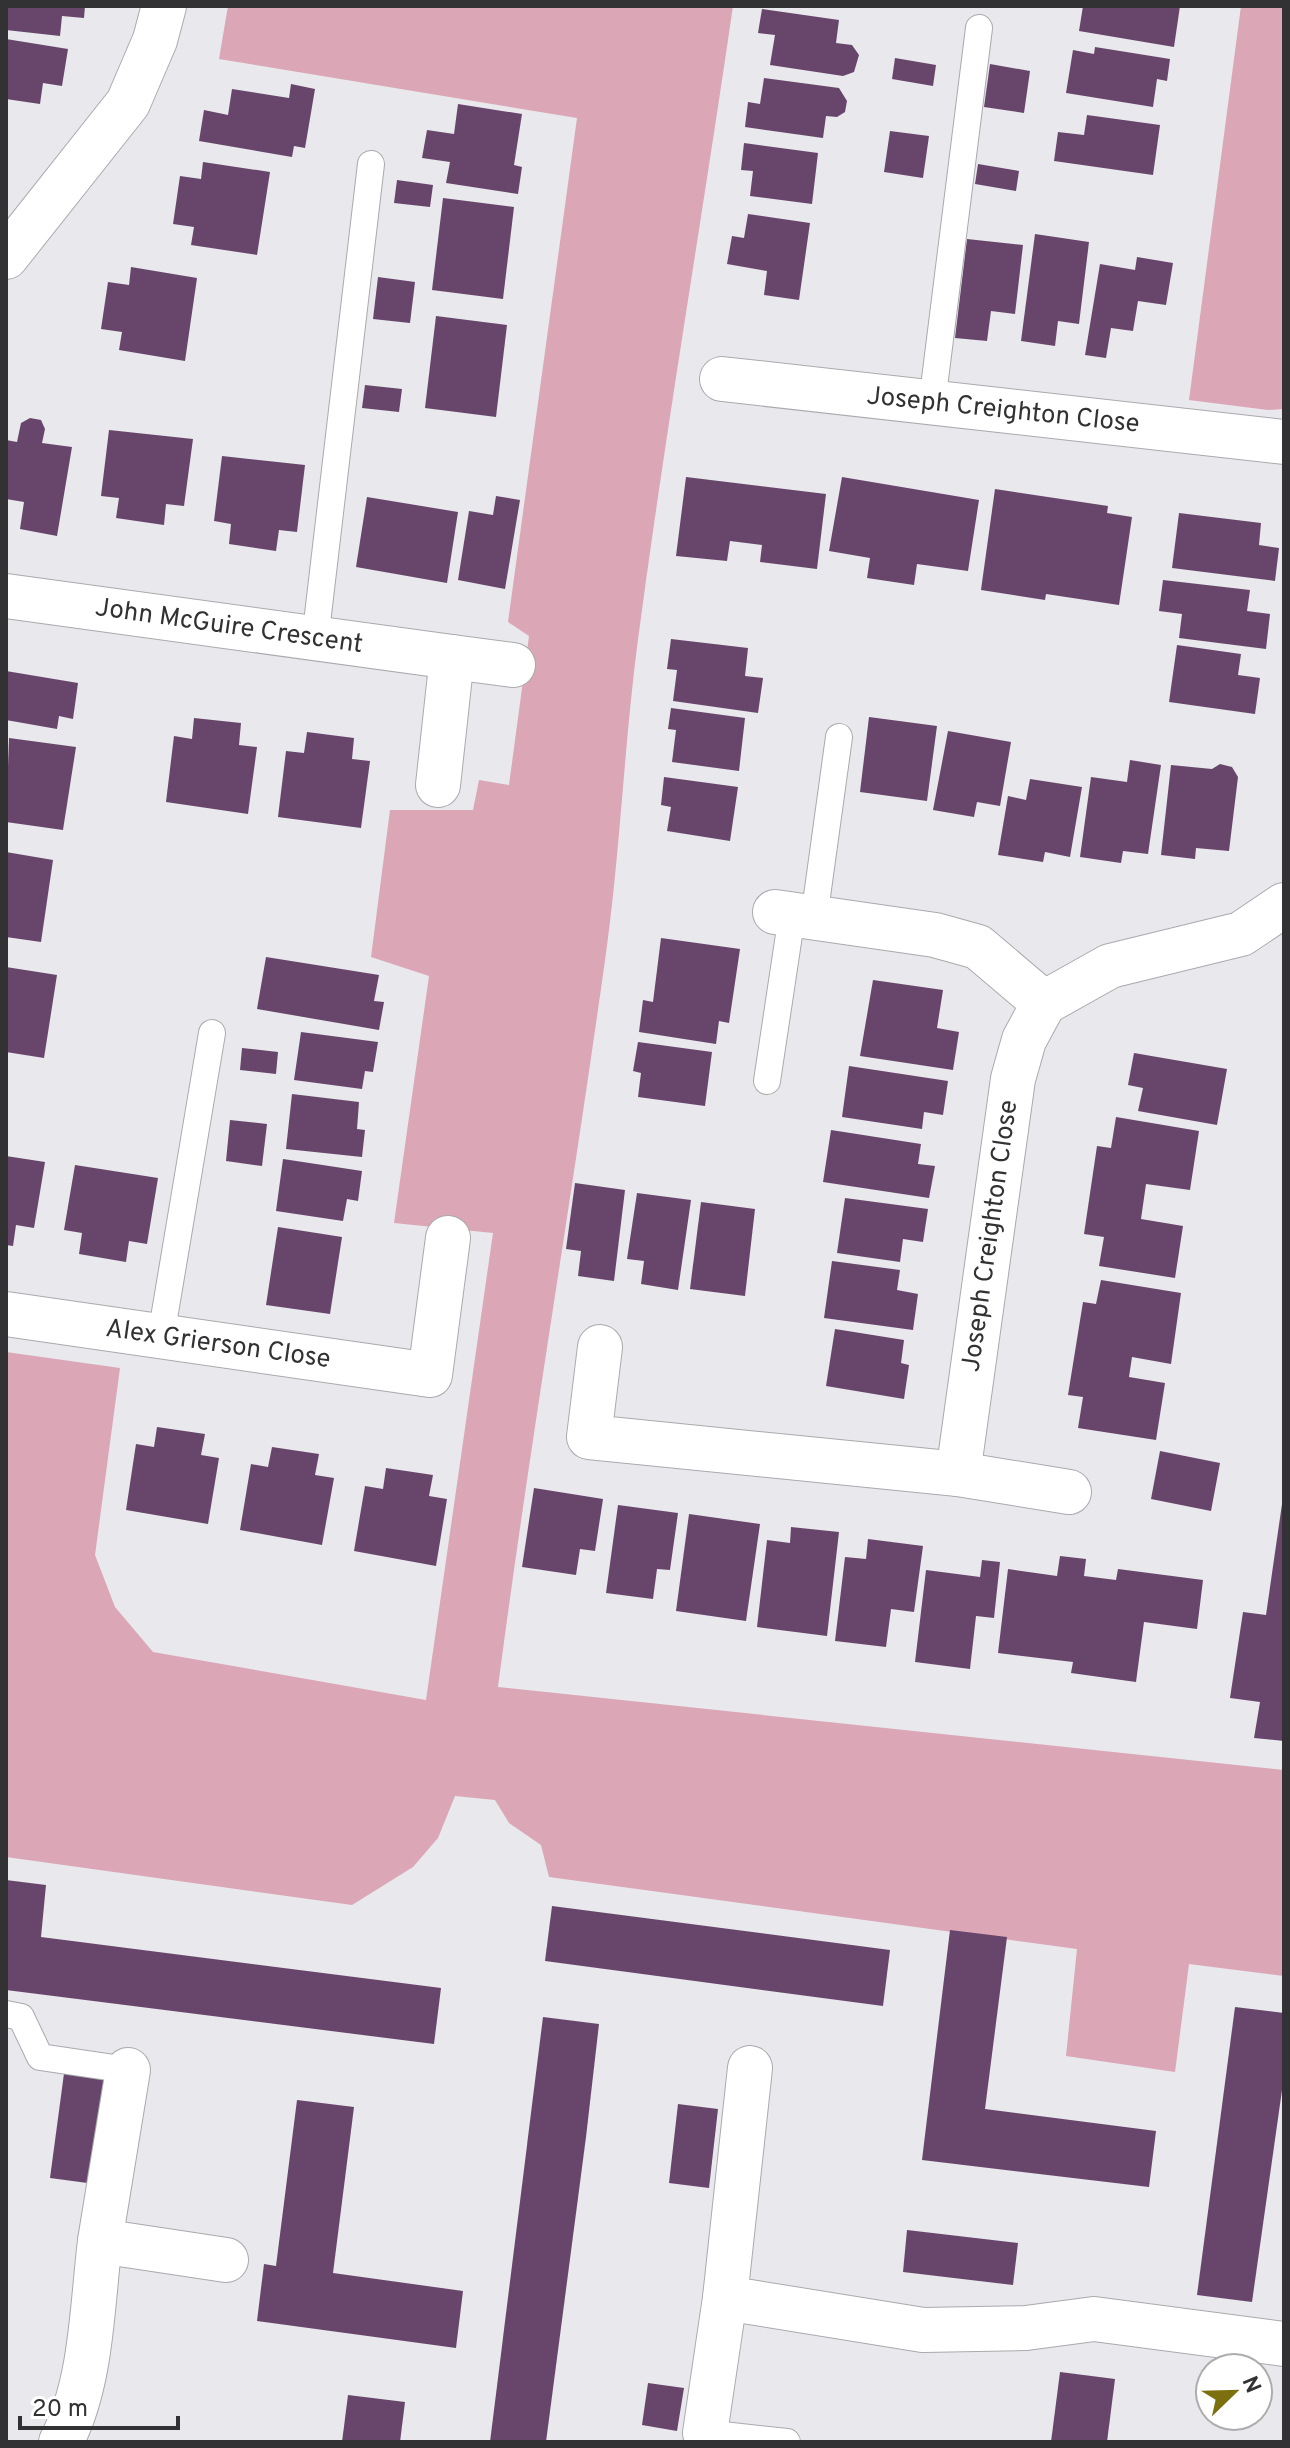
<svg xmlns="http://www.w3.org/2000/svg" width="1290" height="2448" font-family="Overpass,sans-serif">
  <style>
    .green { fill: #dba6b6 }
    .building { fill: #68466b }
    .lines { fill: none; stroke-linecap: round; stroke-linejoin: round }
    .service-casing { stroke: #aaaaae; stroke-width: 28 }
    .minor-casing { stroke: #aaaaae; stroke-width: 46 }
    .service { stroke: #fff; stroke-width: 26 }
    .minor { stroke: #fff; stroke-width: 44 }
    .labels { text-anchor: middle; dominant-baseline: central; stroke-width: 8; stroke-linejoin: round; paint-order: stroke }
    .street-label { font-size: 26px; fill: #323234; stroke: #fff }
  </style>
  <rect width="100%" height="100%" fill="#e8e8ed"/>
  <g class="green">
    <path d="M228,6H733C702,220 665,433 637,647C624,749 620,852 606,953C572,1198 530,1442 498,1687L1284,1770V1976L1189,1964L1175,2072L1066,2056L1077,1949L549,1877L541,1845L509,1823L495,1800L455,1796L438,1838L413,1867L352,1905L6,1857V1352L120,1368L95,1555L115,1607L153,1652L426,1700L493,1233L394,1223L429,976L371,957L390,810H473L479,780L509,785L529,636L508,622L577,118L219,59Z"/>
    <path d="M1241,6H1284V409L1268,410L1189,400Z"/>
  </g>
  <g class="building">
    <path d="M6,6H85L84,18L62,16L60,36L6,30Z"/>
    <path d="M1083,6H1180L1174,47L1079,31Z"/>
    <path d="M762,9L839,20L836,43L852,45L859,55L854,72L843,76L770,65L775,35L758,33Z"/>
    <path d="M6,39L68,49L62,86L43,83L40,104L6,99Z"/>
    <path d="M1095,47L1170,59L1167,81L1157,79L1153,107L1066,93L1073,50L1094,54Z"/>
    <path d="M895,58L936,65L933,86L892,79Z"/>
    <path d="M990,64L1030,71L1024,113L984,107Z"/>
    <path d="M764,78L839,88L847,101L845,112L837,117L826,116L823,138L745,127L748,102L760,104Z"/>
    <path d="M291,84L315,89L305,148L294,146L292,157L199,141L204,110L228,115L232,89L289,98Z"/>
    <path d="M458,104L522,114L514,165L522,167L518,194L446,183L450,162L422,158L427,130L454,134Z"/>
    <path d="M1087,115L1160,125L1153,175L1054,161L1058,132L1084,135Z"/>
    <path d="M890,131L929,136L923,178L884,172Z"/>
    <path d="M744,143L818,153L812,204L750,196L753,171L741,170Z"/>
    <path d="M203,162L270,172L257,255L191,245L194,227L173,224L180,176L201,179Z"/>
    <path d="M978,164L1019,171L1016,191L975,184Z"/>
    <path d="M397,180L433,185L430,207L394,203Z"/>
    <path d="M443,198L514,207L503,299L432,290Z"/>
    <path d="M748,214L810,223L799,300L764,295L767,271L727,264L732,236L744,238Z"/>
    <path d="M1035,234L1089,242L1079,324L1058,321L1055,346L1021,341Z"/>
    <path d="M967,239L1023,245L1015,314L991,311L987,341L955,338Z"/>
    <path d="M1137,257L1173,263L1166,305L1138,301L1133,331L1111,328L1106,358L1085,355L1100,264L1135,270Z"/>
    <path d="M131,267L197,278L185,361L119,350L122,332L101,329L108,282L129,285Z"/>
    <path d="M378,277L415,282L410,323L373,319Z"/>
    <path d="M436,316L507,325L496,417L425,408Z"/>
    <path d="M365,385L402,389L399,412L362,408Z"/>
    <path d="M30,418L41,420L45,429L42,443L72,447L57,536L20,529L24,502L6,499V440L17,442L21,423Z"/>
    <path d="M109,430L193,439L184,506L166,504L164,525L116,518L119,498L101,496Z"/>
    <path d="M222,456L305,465L297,532L279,530L276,551L229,544L231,524L214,521Z"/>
    <path d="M686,477L826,494L817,569L760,562L762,545L730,541L727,561L676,556Z"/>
    <path d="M842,477L979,500L968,571L917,564L914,585L867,578L870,558L829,551Z"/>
    <path d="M995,489L1108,506L1107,513L1132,517L1119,605L1046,594L1045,600L981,590Z"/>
    <path d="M496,496L520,500L505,589L458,580L469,511L493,515Z"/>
    <path d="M367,497L458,512L447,583L356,567Z"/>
    <path d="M1179,513L1261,523L1259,545L1279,548L1275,581L1172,568Z"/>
    <path d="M1163,580L1250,590L1247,611L1270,614L1266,649L1179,638L1182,614L1159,611Z"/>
    <path d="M671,639L748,648L745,676L763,678L758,713L673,701L677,670L667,669Z"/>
    <path d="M1177,645L1241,654L1238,675L1260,678L1255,714L1169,702Z"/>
    <path d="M6,671L78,683L73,719L59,716L57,729L6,720Z"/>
    <path d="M671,708L745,718L739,771L672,762L676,730L668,729Z"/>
    <path d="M869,717L937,726L927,801L860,792Z"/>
    <path d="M194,718L241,723L239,745L257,747L248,814L166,802L174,736L192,739Z"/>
    <path d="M948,731L1011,742L1000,806L977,802L974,817L933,810Z"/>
    <path d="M307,732L354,738L352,759L370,761L361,828L278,817L286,751L304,753Z"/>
    <path d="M9,738L76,747L63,830L6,822Z"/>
    <path d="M1130,760L1161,765L1148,854L1123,851L1121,863L1080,857L1091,777L1127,782Z"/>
    <path d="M1220,764L1232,767L1238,777L1229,851L1196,848L1195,859L1161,855L1171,765L1212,769Z"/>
    <path d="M664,777L738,787L730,841L667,831L671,807L661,805Z"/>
    <path d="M1030,779L1082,787L1070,857L1045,852L1043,862L998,855L1008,796L1026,800Z"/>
    <path d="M6,852L53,860L41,942L6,937Z"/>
    <path d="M661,938L740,949L729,1023L719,1021L716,1044L639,1032L643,1000L653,1002Z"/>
    <path d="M266,957L379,975L374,1001L384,1002L379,1030L257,1009Z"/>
    <path d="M6,967L57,975L44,1058L6,1052Z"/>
    <path d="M873,980L943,990L937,1028L959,1032L953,1070L860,1056Z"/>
    <path d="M301,1032L378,1042L373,1072L365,1071L362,1089L294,1080Z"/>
    <path d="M638,1042L712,1052L705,1106L638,1097L641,1073L633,1071Z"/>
    <path d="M242,1048L278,1052L276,1074L240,1070Z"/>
    <path d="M1134,1053L1227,1069L1217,1125L1138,1111L1143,1088L1128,1085Z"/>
    <path d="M849,1066L948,1081L943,1115L924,1112L922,1129L842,1117Z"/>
    <path d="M292,1094L359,1102L357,1129L365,1130L362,1157L286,1149Z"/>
    <path d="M1116,1117L1199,1131L1190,1190L1146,1184L1141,1219L1183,1226L1175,1278L1099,1266L1104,1237L1084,1234L1097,1146L1111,1148Z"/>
    <path d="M230,1120L267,1124L262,1166L226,1161Z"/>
    <path d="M831,1130L921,1144L918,1164L935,1166L929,1198L823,1182Z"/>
    <path d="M6,1156L45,1162L34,1228L16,1225L13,1246L6,1245Z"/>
    <path d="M283,1159L362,1171L358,1201L347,1199L343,1221L276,1211Z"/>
    <path d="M75,1165L158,1178L147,1244L129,1241L126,1262L79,1254L82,1233L64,1230Z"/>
    <path d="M575,1183L625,1190L614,1281L578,1276L581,1251L566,1249Z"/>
    <path d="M637,1193L691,1200L678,1290L641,1284L644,1261L627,1259Z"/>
    <path d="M845,1198L928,1209L923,1242L903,1239L900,1262L837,1253Z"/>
    <path d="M701,1202L755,1209L745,1296L690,1289Z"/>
    <path d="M278,1227L342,1237L330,1314L266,1305Z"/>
    <path d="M832,1261L900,1270L897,1290L918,1294L913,1330L824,1318Z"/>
    <path d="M1101,1280L1181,1293L1171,1364L1132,1357L1129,1377L1165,1383L1156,1440L1078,1428L1083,1397L1068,1395L1083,1302L1096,1304Z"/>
    <path d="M835,1329L904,1340L901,1363L909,1365L904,1399L826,1386Z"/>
    <path d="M157,1427L205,1434L201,1455L219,1458L208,1524L126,1510L136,1444L154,1447Z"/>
    <path d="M272,1447L319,1454L315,1475L334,1478L322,1545L240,1530L251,1464L268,1467Z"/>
    <path d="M1160,1451L1220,1463L1211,1511L1151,1499Z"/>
    <path d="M386,1468L433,1475L429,1496L447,1499L436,1566L354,1551L365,1486L383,1489Z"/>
    <path d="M534,1488L603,1499L595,1551L580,1549L576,1575L522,1567Z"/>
    <path d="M1282,1504H1284V1741L1254,1738L1260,1702L1230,1698L1243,1612L1266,1615Z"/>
    <path d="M618,1505L678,1513L670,1570L657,1569L653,1599L606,1593Z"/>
    <path d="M689,1514L760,1524L746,1621L676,1611Z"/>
    <path d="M791,1527L839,1532L827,1636L757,1627L767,1540L790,1543Z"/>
    <path d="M868,1539L923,1546L914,1612L891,1609L886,1647L835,1641L845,1557L866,1559Z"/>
    <path d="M1060,1556L1086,1559L1084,1576L1116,1580L1118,1569L1203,1580L1197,1629L1144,1622L1136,1682L1071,1673L1073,1662L998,1653L1008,1569L1057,1576Z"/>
    <path d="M982,1560L1000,1562L994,1618L976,1616L970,1669L915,1662L926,1570L980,1577Z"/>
    <path d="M6,1880L46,1885L41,1937L441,1988L434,2044L6,1990Z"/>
    <path d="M552,1906L890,1950L883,2006L545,1961Z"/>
    <path d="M950,1930L1007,1937L985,2109L1156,2131L1149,2187L922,2160Z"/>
    <path d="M1235,2007L1284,2013V2076L1252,2302L1197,2295Z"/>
    <path d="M543,2017L599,2024L586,2137L546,2442H490Z"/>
    <path d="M65,2066L110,2072L95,2184L50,2178Z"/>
    <path d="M297,2100L354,2107L333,2273L463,2291L456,2348L257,2321L264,2264L276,2266Z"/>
    <path d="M678,2104L718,2109L709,2188L669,2183Z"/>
    <path d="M907,2230L1018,2243L1013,2285L903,2272Z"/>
    <path d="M1060,2372L1115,2379L1107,2442H1051Z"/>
    <path d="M648,2383L684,2388L677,2431L642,2425Z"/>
    <path d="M348,2395L405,2402L400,2442H342Z"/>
  </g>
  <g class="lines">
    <defs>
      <g id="service">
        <path d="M932,403L979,28"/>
        <path d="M315,640L371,164"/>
        <path d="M814,918L839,737"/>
        <path d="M767,1081L792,915"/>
        <path d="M161,1336L212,1033"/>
        <path d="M6,2014L21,2017L40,2057L128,2070"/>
        <path d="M705,2433L787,2442"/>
      </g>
      <g id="minor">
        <path d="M6,257L128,103L155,40L164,6"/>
        <path d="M722,379L1284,442"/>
        <path d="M6,596L452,657L438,785"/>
        <path d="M452,657L513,665"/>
        <path d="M775,912L935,935L978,947L1044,1003"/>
        <path d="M6,1314L430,1375L448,1238"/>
        <path d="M600,1347L589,1437L958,1474L1069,1492"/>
        <path d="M958,1474L1013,1079L1024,1040L1044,1003L1110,966L1241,934L1284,905"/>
        <path d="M750,2068L725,2298L923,2330L1026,2328L1094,2319L1284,2344"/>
        <path d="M100,2241L128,2070"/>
        <path d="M705,2433L725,2298"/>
        <path d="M61,2442C92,2384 92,2306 100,2241L226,2260"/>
      </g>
    </defs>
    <use href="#service" class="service-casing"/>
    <use href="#minor" class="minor-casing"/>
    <use href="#service" class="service"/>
    <use href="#minor" class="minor"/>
  </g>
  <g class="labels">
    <g class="street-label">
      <text transform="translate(1003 411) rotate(6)">Joseph Creighton Close</text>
      <text transform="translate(229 627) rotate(8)">John McGuire Crescent</text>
      <text transform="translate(991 1236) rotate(-82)">Joseph Creighton Close</text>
      <text transform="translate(218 1345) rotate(8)">Alex Grierson Close</text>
    </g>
  </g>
  <rect width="1290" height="2448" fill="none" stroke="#323234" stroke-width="16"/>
  <g transform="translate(1234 2392) rotate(67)"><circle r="38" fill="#ffffff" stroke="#adadae" stroke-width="2"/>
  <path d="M0-6L14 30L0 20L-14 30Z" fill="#7c6f0e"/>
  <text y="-12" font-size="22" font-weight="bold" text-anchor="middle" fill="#323234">N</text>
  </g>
  <path d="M20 2416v12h158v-12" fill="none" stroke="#323234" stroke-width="4"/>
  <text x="32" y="2416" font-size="24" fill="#323234" stroke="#ffffff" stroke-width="6" paint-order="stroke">20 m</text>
</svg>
